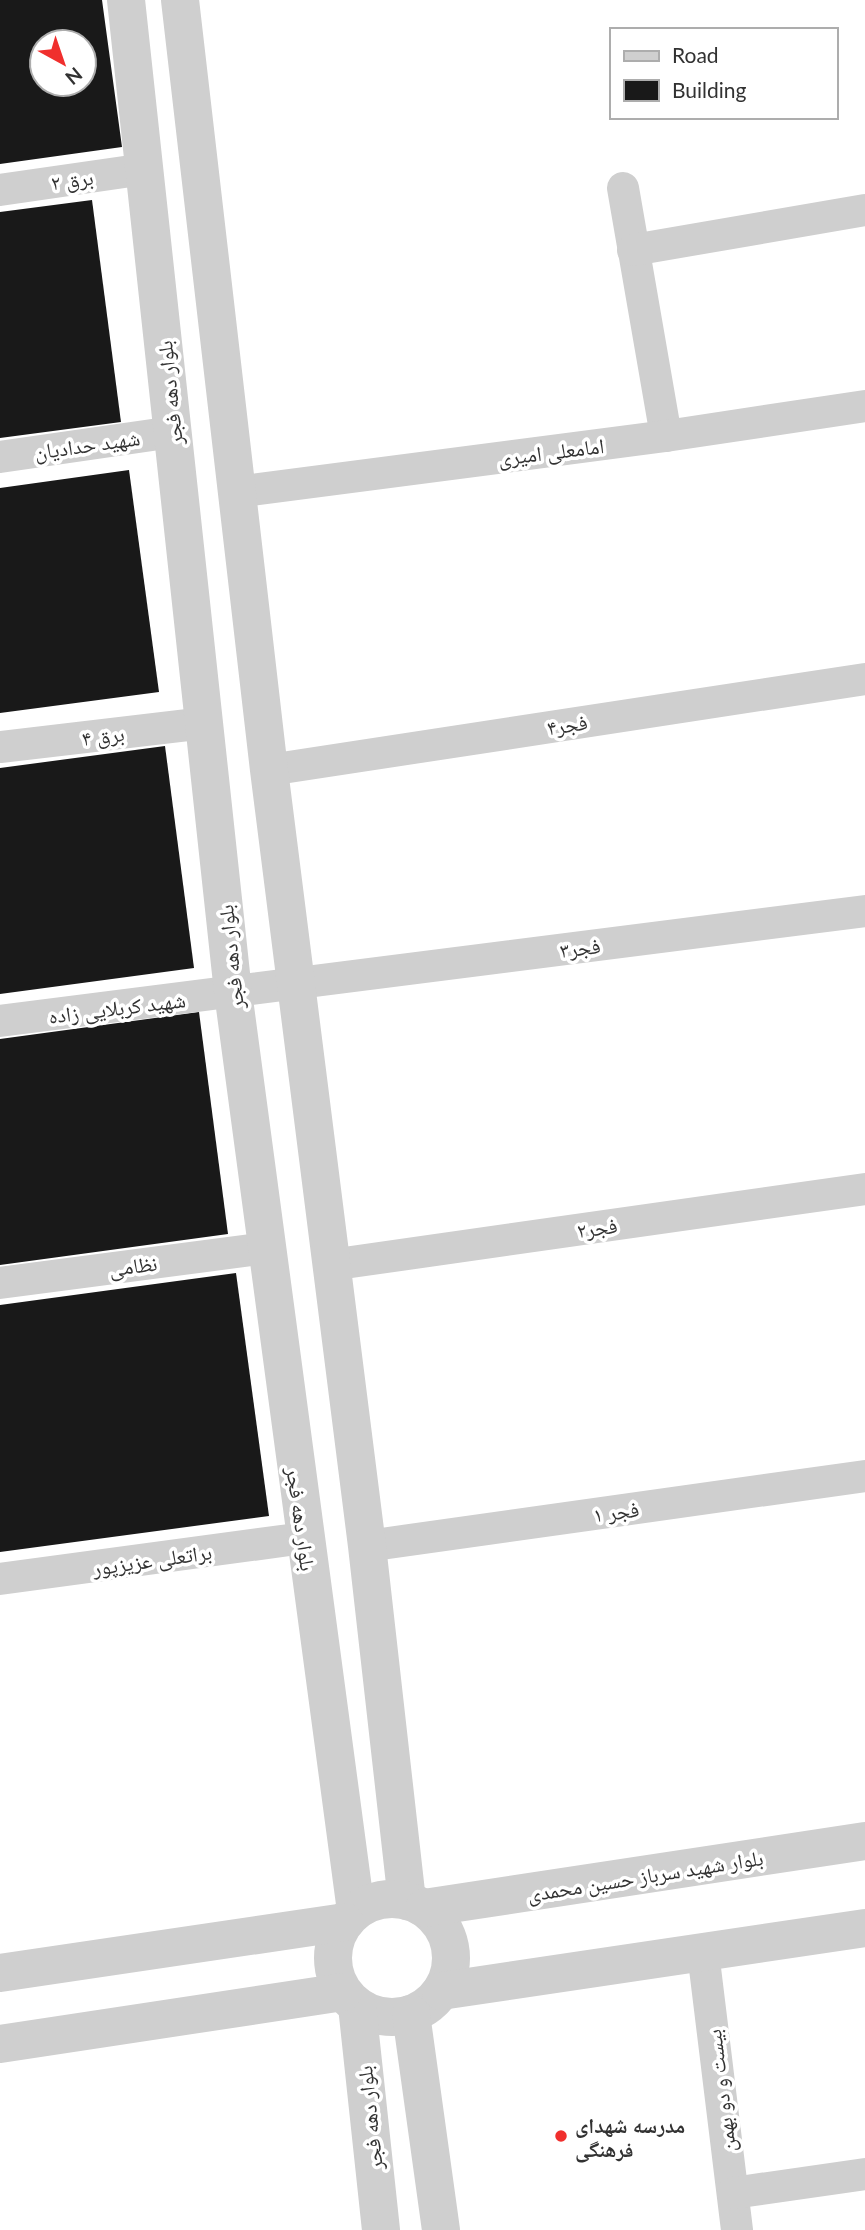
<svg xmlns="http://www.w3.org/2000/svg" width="865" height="2230" font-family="Lato,'Noto Naskh Arabic',sans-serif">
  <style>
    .building { fill: #191919; fill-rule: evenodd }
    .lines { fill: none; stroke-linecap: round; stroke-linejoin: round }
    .minor { stroke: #cfcfcf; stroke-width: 32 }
    .tertiary { stroke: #cfcfcf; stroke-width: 38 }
    .poi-dot { fill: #f02f2d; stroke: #fff; stroke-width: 2.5 }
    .labels { text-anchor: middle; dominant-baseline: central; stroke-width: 7; stroke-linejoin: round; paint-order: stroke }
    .street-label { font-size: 21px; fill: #323232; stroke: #fff }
    .poi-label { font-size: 21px; font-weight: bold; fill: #323232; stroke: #fff; text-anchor: start }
  </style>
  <rect width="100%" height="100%" fill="#fff"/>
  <g class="building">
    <path d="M0,0H102L122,147L0,164ZM42,42H84V84H42Z"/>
    <path d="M92,200L121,422L0,438V212Z"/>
    <path d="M129,470L159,692L0,713V488Z"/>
    <path d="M165,746L194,968L0,994V768Z"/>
    <path d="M199,1012L228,1234L0,1265V1039Z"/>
    <path d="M236,1273L269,1516L0,1552V1305Z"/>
  </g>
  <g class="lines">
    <g class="minor">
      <path d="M623,188L666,436"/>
      <path d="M0,190L145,169"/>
      <path d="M633,250L865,210"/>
      <path d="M0,457L173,432"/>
      <path d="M236,492L666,436L865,406"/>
      <path d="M0,747L205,723"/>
      <path d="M269,770L865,679"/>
      <path d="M0,1021L865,911"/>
      <path d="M330,1265L865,1189"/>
      <path d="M0,1283L267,1248"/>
      <path d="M367,1546L865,1476"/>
      <path d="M0,1579L304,1538"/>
      <path d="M703,1952L737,2230"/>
      <path d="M733,2193L865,2174"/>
    </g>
    <g class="tertiary">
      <path d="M126,0L233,992L356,1911"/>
      <path d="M180,0L269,770L367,1546L407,1901"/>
      <circle cx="392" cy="1958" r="59"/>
      <path d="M424,1908L865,1841"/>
      <path d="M0,1973L345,1922"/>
      <path d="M441,1991L865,1928"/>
      <path d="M357,2006L381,2230"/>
      <path d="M411,2014L441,2230"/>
      <path d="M0,2044L343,1992"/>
    </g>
  </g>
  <circle class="poi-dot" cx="561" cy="2136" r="7"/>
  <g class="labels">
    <g class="street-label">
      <text transform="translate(72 179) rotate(-8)">برق ۲</text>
      <text transform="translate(169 393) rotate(-96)">بلوار دهه فجر</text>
      <text transform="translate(87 444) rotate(-8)">شهید حدادیان</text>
      <text transform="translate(551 451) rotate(-7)">امامعلی امیری</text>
      <text transform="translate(567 724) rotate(-9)">فجر۴</text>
      <text transform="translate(103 735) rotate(-7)">برق ۴</text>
      <text transform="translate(580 947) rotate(-7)">فجر۳</text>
      <text transform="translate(230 957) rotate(-96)">بلوار دهه فجر</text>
      <text transform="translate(117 1007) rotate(-7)">شهید کربلایی زاده</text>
      <text transform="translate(597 1227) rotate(-8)">فجر۲</text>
      <text transform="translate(133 1265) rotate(-7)">نظامی</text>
      <text transform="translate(616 1511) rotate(-8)">فجر ۱</text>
      <text transform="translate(302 1519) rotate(82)">بلوار دهه فجر</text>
      <text transform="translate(152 1559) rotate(-8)">براتعلی عزیزپور</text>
      <text transform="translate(645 1875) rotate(-9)">بلوار شهید سرباز حسین محمدی</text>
      <text transform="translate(720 2091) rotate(-97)">بیست و دو بهمن</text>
      <text transform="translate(369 2118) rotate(-96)">بلوار دهه فجر</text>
    </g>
    <g class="poi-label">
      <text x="575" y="2124">مدرسه شهدای<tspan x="575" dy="24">فرهنگی</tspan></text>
    </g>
  </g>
  <rect x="610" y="28" width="228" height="91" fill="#ffffff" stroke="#adadad" stroke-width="2"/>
  <rect x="624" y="51" width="35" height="10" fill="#cfcfcf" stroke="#adadad" stroke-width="2"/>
  <text x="672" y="63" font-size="21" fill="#323232">Road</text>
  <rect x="624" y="80" width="35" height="21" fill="#191919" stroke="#adadad" stroke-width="2"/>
  <text x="672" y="98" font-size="21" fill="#323232">Building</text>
  <g transform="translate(63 63) rotate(140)"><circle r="33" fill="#ffffff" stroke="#adadad" stroke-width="2"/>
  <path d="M0-5L12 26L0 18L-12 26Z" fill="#f02f2d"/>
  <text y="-10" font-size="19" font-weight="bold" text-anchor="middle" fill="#323232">N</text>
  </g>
</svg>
